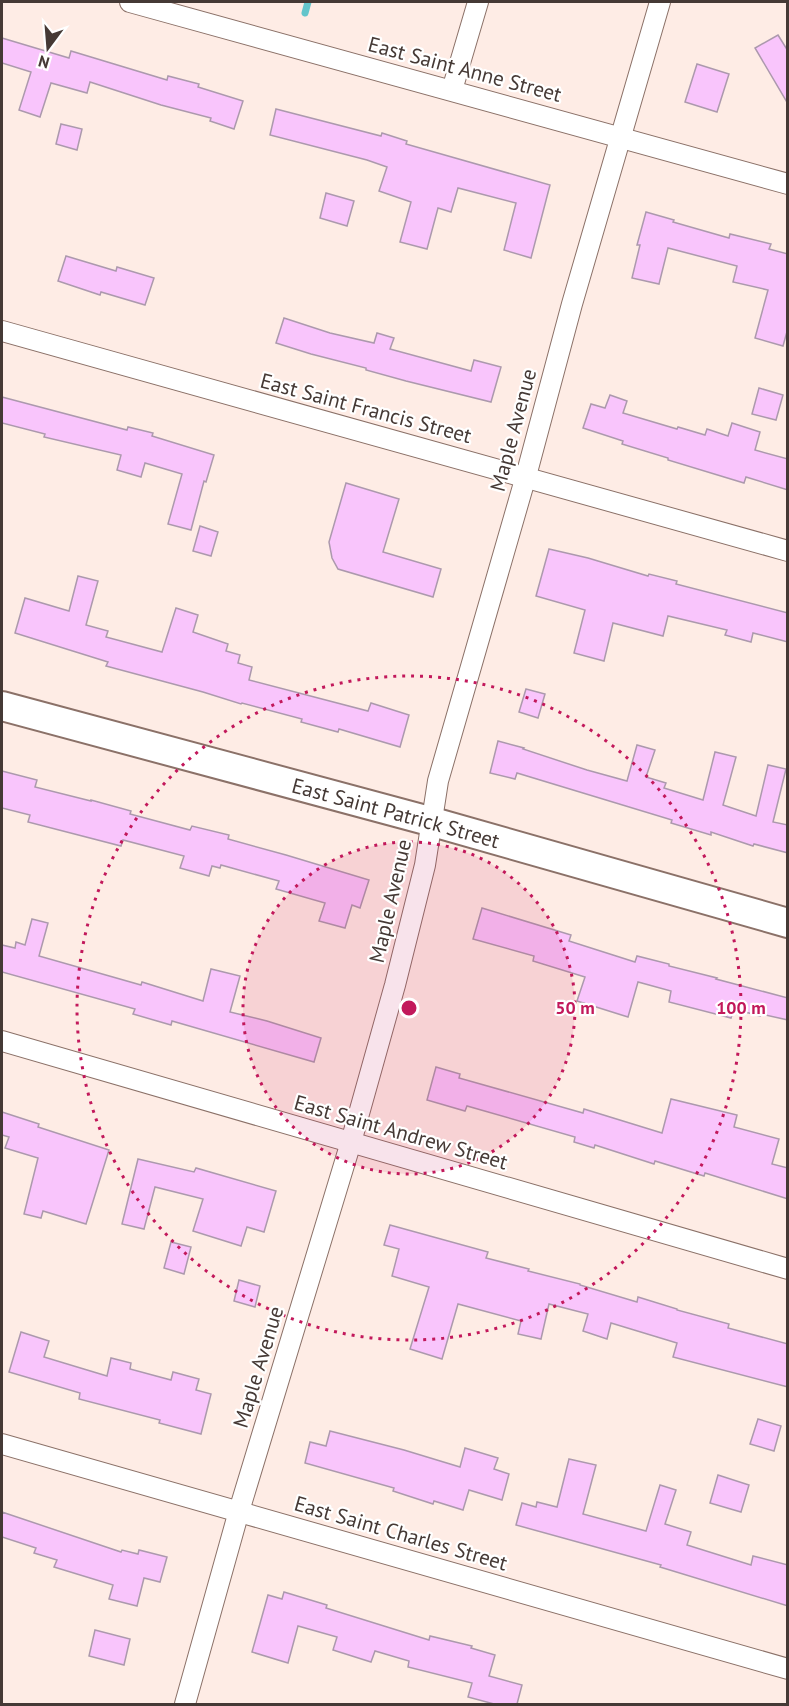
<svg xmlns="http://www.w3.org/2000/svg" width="789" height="1706" font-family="'PT Sans',sans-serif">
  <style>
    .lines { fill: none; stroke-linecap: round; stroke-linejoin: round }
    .stream { stroke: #63c5cb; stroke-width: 7 }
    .building { fill: #f9c5fc; stroke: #ac99ad; stroke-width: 1.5 }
    .minor-casing { stroke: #8b7168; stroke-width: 22 }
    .secondary-casing { stroke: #8b7168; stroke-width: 32 }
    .minor { stroke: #fff; stroke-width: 20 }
    .secondary { stroke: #fff; stroke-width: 28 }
    .ring { fill: none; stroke: #c2185b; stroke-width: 3; stroke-dasharray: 3 6 }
    .labels { text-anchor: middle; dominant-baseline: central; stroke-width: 4.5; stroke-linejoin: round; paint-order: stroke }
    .street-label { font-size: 21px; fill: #453935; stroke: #fff }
    .centre { fill: #c2185b; stroke: #fff; stroke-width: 3 }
    .ring-label { font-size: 18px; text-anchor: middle; font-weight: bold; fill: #c2185b; stroke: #fff; stroke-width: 4.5; stroke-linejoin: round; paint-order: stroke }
  </style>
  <rect width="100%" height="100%" fill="#feece5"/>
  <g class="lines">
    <path class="stream" d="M305,13L308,2"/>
  </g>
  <g class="building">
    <path d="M778,35L788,51V104L755,48Z"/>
    <path d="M2,38L69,58L71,51L167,80L168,76L199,84L198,87L243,101L234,129L210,121L211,118L161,105L90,82L87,93L51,83L40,117L19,110L31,72L2,63Z"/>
    <path d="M697,64L729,74L717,112L685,102Z"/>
    <path d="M276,109L381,136L382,133L407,141L406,144L550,185L531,258L504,250L516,203L458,188L451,212L438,208L427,249L400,242L411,202L379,191L387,167L367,160L270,135Z"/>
    <path d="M61,124L82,129L77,150L56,144Z"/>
    <path d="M326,193L354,201L347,226L320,218Z"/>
    <path d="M646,212L674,220L673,222L729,238L730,234L771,244L769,249L788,254V328L783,346L755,338L768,290L733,282L737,266L668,248L659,284L632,278L640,245H637Z"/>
    <path d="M66,256L116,271L117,267L154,278L145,305L101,292L100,295L58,281Z"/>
    <path d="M284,318L330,333L374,343L377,333L394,338L390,349L471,371L474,360L501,367L491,402L406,381L366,370V368L311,354L276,343Z"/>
    <path d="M759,388L783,395L776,420L752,414Z"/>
    <path d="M610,395L627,401L623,413L677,429L678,427L705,435L707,429L728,436L732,423L760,432L755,450L788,459V490L746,477L744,483L668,460V458L622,444L623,441L583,428L591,404L605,408Z"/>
    <path d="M2,397L127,430L128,427L153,433L152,436L214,455L206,482L204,481L191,530L168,524L182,474L145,463L141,477L117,470L121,455L44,437L45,434L2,423Z"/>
    <path d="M346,483L399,499L383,552L441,569L433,597L338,569L332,558L329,542Z"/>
    <path d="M200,526L218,532L211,556L193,551Z"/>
    <path d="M549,549L588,558L648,576L649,574L677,581L676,584L788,613V642L753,633L751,642L725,635L727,630L668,616L663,636L613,623L604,661L574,653L585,610L536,596Z"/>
    <path d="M78,576L98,581L86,625L108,631L106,637L162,652L176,608L198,615L193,632L228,644L226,651L240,655L238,663L252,667L249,680L368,711L371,703L409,715L400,747L339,729L338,732L301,722L302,719L242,703L241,704L203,692L106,666L108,662L15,633L25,598L69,611Z"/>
    <path d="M526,689L545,694L538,718L519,712Z"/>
    <path d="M498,741L524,748L523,749L587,770L627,781L637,745L655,750L646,777L666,783L664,788L703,800L715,752L736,757L723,805L756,816L768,765L786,769L773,822L788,825V853L754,844L753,846L711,832V835L671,823L672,820L517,773L515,779L490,773Z"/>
    <path d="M2,771L37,780L35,787L91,801V800L131,811L130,814L190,830L192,826L229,835L228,839L286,855L369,880L360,908L352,905L345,928L319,921L325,903L276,889L279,881L221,865L220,868L212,866L209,876L180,868L184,856L123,840L121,846L28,822L30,815L2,808Z"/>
    <path d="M482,908L571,935L569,941L635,962L637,956L669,964V966L717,978L716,979L788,998V1020L761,1014L760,1016L734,1009L731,1018L669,1002L671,991L638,982L628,1017L577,1001L585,977L533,961L534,956L473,939Z"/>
    <path d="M32,919L48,923L39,956L141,985L142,982L203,1001L211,969L240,976L230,1012L267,1021L321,1038L314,1062L172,1021L171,1025L133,1014L135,1009L2,972V945L15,948L16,942L25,945Z"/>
    <path d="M436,1067L460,1074L459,1078L583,1113L584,1109L662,1133L671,1099L737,1115L734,1127L779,1139L772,1164L788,1168V1199L705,1173L704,1176L655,1161L654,1164L595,1145L594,1148L574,1142L575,1137L467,1106L465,1111L427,1100Z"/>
    <path d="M2,1112L39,1124L38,1127L109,1150L86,1224L43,1211L41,1218L24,1214L38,1158L5,1148L9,1137L2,1135Z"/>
    <path d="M138,1159L194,1172L196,1168L276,1191L264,1232L247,1227L241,1246L193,1231L203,1199L155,1187L144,1229L122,1224Z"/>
    <path d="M390,1225L488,1252L486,1258L529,1269L528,1271L580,1284V1285L637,1302L638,1297L677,1309V1310L729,1324L728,1328L788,1344V1387L673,1357L677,1343L611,1323L607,1339L583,1331L588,1314L549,1304L541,1339L518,1334L521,1321L458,1304L442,1359L410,1349L429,1287L392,1276L399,1249L384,1245Z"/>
    <path d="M171,1242L191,1247L184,1274L164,1268Z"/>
    <path d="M239,1280L260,1286L255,1307L234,1301Z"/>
    <path d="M21,1332L49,1341L44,1357L107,1376L111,1358L131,1363L130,1369L171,1380L173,1372L199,1379L196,1390L211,1394L201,1434L159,1423L160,1420L79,1399L80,1393L9,1372Z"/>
    <path d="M758,1419L781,1426L774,1451L750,1444Z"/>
    <path d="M330,1431L404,1450L460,1467L465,1448L498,1458L494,1469L509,1474L502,1500L469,1490L463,1510L434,1501L433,1504L393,1491L394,1488L305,1463L310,1442L326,1446Z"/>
    <path d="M569,1459L596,1465L583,1514L646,1531L660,1485L676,1490L665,1524L691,1532L687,1545L751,1565L753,1556L788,1565V1606L660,1567L661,1565L516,1525L522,1503L536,1507L537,1502L557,1507Z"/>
    <path d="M718,1475L749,1485L741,1512L710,1503Z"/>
    <path d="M2,1512L121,1552L122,1550L138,1554L139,1550L167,1557L160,1582L144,1578L137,1606L109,1599L113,1585L54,1567L57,1560L34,1553L36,1548L2,1537Z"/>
    <path d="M284,1592L327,1605L326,1608L429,1640L430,1636L472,1646L471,1648L495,1655L489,1676L522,1685L517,1704H494L468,1697L472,1683L408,1667L409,1661L375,1651L371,1662L333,1650L337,1637L298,1626L288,1663L252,1652L268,1595L282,1599Z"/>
    <path d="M95,1630L130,1639L124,1665L89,1656Z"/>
  </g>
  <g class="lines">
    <defs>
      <g id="minor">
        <path d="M130,2L788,184"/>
        <path d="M452,90L478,2"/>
        <path d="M2,331C263,405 526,476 788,551"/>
        <path d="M2,1041L788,1269"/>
        <path d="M2,1444L788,1669"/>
        <path d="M185,1704L239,1511L351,1142L395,985L425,865L438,781L526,476L572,304L660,2"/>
      </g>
      <g id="secondary">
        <path id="s1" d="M2,706L433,822L788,923"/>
      </g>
    </defs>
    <use href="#minor" class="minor-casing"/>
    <use href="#secondary" class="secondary-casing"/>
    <use href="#minor" class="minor"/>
    <use href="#secondary" class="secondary"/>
  </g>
  <circle cx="409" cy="1008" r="166" fill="#c2185b" fill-opacity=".12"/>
  <g class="ring">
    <circle cx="409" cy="1008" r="166"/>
    <circle cx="409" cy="1008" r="332"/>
  </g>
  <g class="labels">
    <g class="street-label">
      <text transform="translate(465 69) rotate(15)">East Saint Anne Street</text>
      <text transform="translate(366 408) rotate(15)">East Saint Francis Street</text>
      <text transform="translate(513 430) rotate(-75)">Maple Avenue</text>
      <text stroke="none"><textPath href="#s1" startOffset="408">East Saint Patrick Street</textPath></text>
      <text transform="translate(390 901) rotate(-77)">Maple Avenue</text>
      <text transform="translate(401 1132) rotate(16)">East Saint Andrew Street</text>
      <text transform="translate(258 1367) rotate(-73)">Maple Avenue</text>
      <text transform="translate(401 1533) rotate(16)">East Saint Charles Street</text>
    </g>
  </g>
  <circle cx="409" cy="1008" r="9" class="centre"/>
  <g class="ring-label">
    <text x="575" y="1014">50 m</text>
    <text x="741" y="1014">100 m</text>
  </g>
  <rect width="789" height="1706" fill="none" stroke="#453935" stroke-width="6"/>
  <g transform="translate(48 48) rotate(196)" stroke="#ffffff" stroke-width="4.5" paint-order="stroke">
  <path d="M0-4.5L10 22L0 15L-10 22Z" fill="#453935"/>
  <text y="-9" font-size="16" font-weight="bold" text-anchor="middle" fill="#453935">N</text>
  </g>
</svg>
